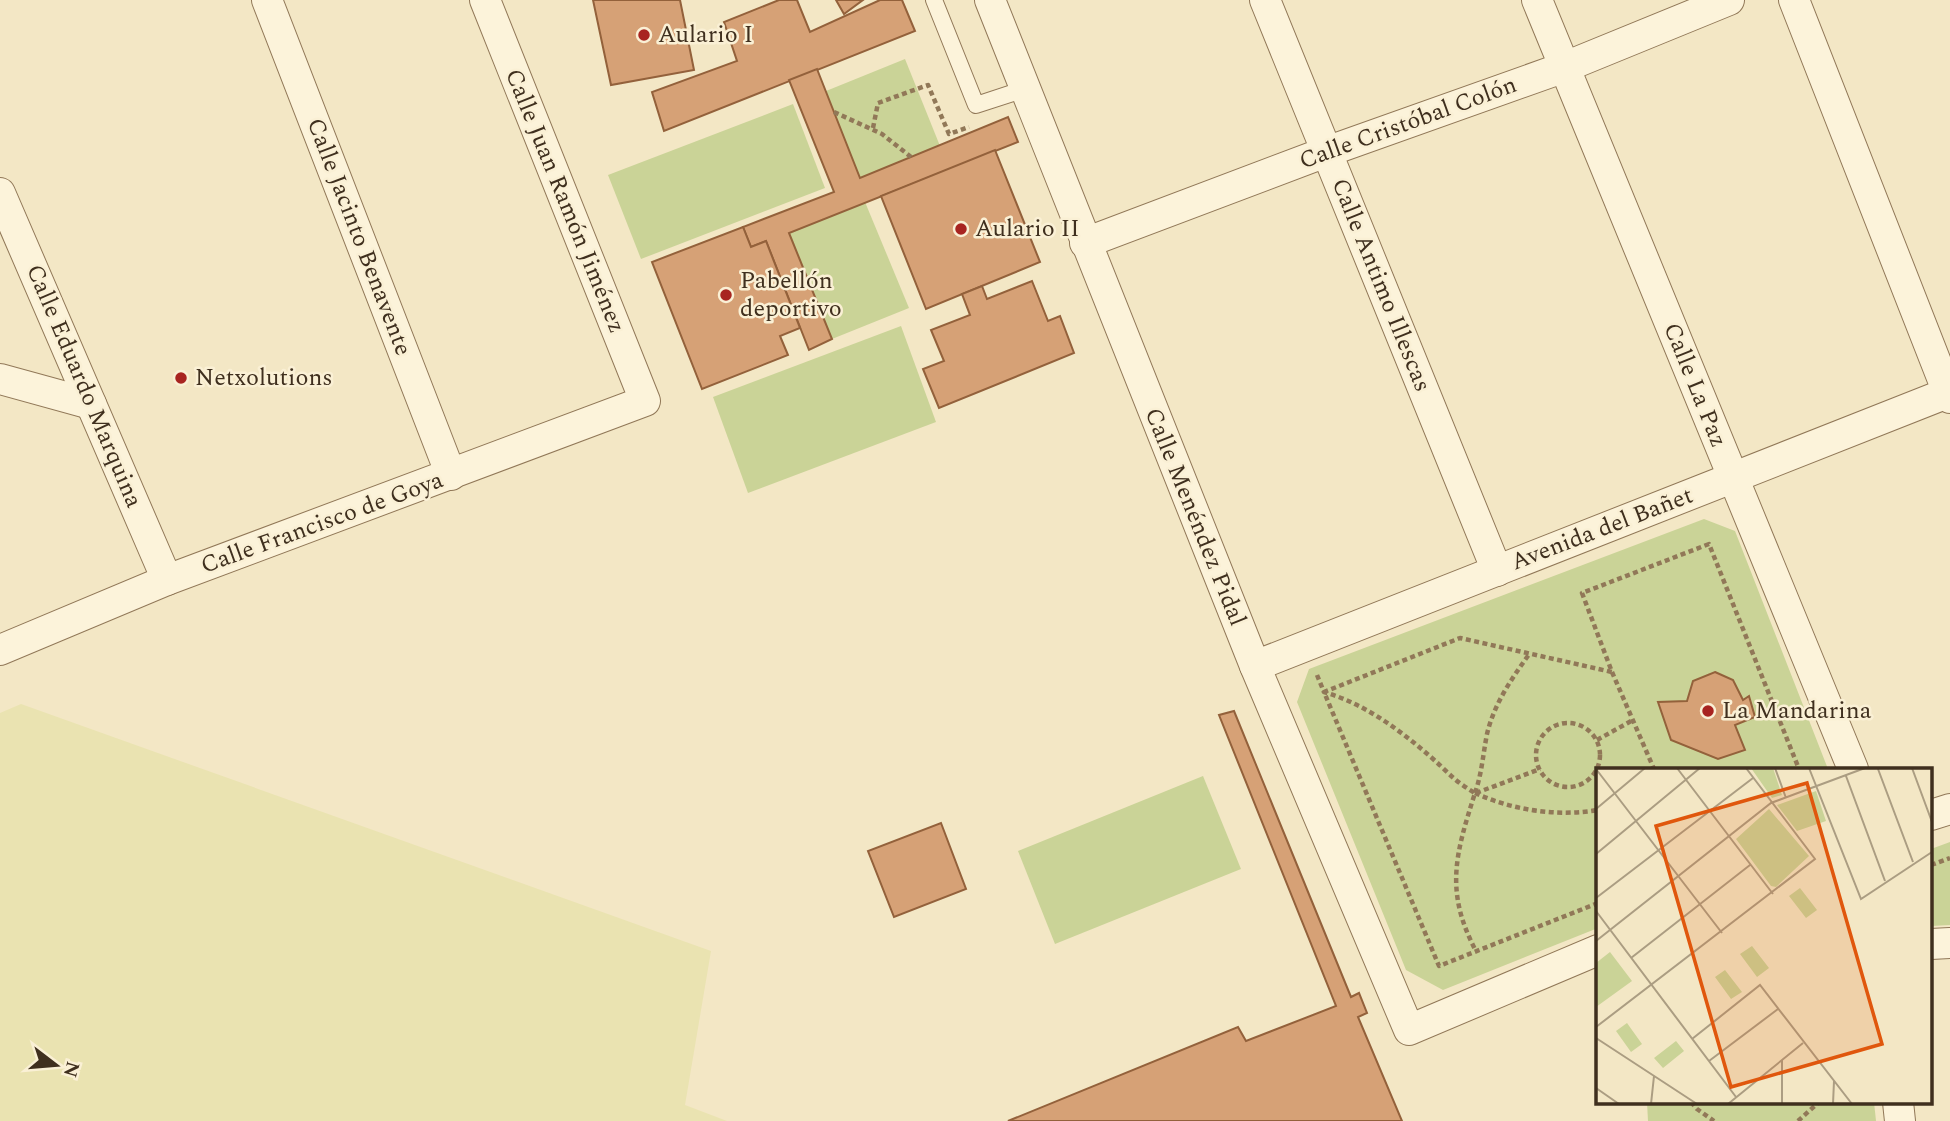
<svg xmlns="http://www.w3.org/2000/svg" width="1950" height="1121" font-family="Spectral,serif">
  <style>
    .farmland { fill: #eae3b1 }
    .green { fill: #cad397 }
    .building { fill: #d6a176; stroke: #93613b; stroke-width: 2 }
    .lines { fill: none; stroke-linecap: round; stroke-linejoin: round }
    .service-casing { stroke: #917858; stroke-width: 18 }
    .minor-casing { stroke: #917858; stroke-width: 32 }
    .path { stroke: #917858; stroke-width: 4.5; stroke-dasharray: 5 3.5; stroke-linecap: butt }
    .service { stroke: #fcf3da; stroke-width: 16 }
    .minor { stroke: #fcf3da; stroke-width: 30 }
    .poi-dot { fill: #a82420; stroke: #faf0d5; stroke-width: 2.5 }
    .labels { text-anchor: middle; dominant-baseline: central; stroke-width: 5; stroke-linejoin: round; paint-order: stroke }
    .poi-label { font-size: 24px; fill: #3f2f1e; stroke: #faf0d5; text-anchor: start }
    .street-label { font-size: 24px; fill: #3f2f1e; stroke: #faf0d5 }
    .inset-road { fill: none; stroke: #ab9d82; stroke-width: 2 }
    .view { fill: #e0570d; fill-opacity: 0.15; stroke: #e0570d; stroke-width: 3.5 }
    .inset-edge { fill: none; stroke: #3f2f1e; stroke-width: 3.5 }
  </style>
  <rect width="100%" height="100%" fill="#f3e7c5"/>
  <path class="farmland" d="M21,704L711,951L685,1105L727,1121H0V713Z"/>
  <g class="green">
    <path d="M905,59L940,146L860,178L826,91Z"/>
    <path d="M793,104L825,188L641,259L608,175Z"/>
    <path d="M865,202L909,308L832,339L789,233Z"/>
    <path d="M901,326L936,422L748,493L713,397Z"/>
    <path d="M1704,519L1735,531L1828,769H1598V928L1443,990L1406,970L1297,702L1309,669Z"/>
    <path d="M1203,776L1241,869L1055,944L1018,851Z"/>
    <path d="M1950,842V925L1931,926V849Z"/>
    <path d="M1647,1102H1874L1876,1121H1648Z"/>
  </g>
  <g class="building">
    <path d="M593,0H680L694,70L611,85Z"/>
    <path d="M779,0H797L810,32L880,0H902L915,31L664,131L652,92L737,61L724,22Z"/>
    <path d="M836,0H863L844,14Z"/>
    <path d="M817,69L860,178L1008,117L1018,142L789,233L832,339L809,350L766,241L751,247L743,227L834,192L789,80Z"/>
    <path d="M995,150L1040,262L926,309L881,196Z"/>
    <path d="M743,227L751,247L766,241L800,328L780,336L788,355L702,389L652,262Z"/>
    <path d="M1032,281L1048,321L1060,316L1074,353L939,408L923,369L944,361L931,330L970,315L962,294L982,286L987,299Z"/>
    <path d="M1715,672L1733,680L1743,700L1749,696L1755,717L1735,725L1745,750L1718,759L1671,740L1658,702L1687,701L1693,681Z"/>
    <path d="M1234,711L1351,997L1359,993L1367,1013L1358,1017L1402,1121H1008L1238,1027L1246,1041L1336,1006L1219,715Z"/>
    <path d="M941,823L966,889L894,917L868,851Z"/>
  </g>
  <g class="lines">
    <defs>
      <path id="service" d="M934,0L976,105L1025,89"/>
      <g id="minor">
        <path d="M267,0L451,475"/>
        <path d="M990,0L1255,666L1409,1030L1598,950"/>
        <path d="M1265,0L1497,571"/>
        <path d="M1537,0L1853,769"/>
        <path d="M1794,0L1950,398"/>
        <path d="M0,193L167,580"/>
        <path d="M1085,243L1326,152L1565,67L1729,0"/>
        <path d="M0,379L91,404"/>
        <path d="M0,650L167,580L645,401L485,0"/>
        <path d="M1255,666L1950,392"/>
        <path d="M1931,815L1950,809"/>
        <path d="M1931,944L1950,943"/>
        <path d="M1898,1102L1900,1121"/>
      </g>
    </defs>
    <use href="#service" class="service-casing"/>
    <use href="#minor" class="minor-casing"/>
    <g class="path">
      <path d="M834,112L882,134L911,157"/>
      <path d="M873,128L878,103L928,85L949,134L969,127"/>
      <path d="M1612,672L1654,769"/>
      <path d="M1317,675L1324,692C1365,704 1400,730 1432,758C1449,773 1454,781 1475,793C1456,853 1444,891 1476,951"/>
      <circle cx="1568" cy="755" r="32"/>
      <path d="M1597,740L1633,720"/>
      <path d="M1475,793C1482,773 1483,754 1487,734C1494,704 1512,678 1530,653"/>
      <path d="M1475,793C1512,810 1557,817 1598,810"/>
      <path d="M1476,793L1540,769"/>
      <path d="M1931,865L1950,858"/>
      <path d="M1598,903L1439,966L1324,692L1460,638L1612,672L1582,593L1709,544L1799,769"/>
      <path d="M1691,1102L1697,1109L1714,1121"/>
      <path d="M1798,1121L1819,1102"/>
    </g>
    <use href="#service" class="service"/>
    <use href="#minor" class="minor"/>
  </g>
  <g class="poi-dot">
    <circle cx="644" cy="35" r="7"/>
    <circle cx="961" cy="229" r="7"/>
    <circle cx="726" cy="295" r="7"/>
    <circle cx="181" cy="378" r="7"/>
    <circle cx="1708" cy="711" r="7"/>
  </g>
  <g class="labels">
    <g class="poi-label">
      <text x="658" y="35">Aulario I</text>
      <text x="975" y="229">Aulario II</text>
      <text x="740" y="281">Pabellón<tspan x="740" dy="28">deportivo</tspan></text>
      <text x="195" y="378">Netxolutions</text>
      <text x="1722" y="711">La Mandarina</text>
    </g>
    <g class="street-label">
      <text transform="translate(1408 123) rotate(-20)">Calle Cristóbal Colón</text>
      <text transform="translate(565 201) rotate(68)">Calle Juan Ramón Jiménez</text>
      <text transform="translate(359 237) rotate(69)">Calle Jacinto Benavente</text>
      <text transform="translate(1381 285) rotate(68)">Calle Antimo Illescas</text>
      <text transform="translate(1695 385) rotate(68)">Calle La Paz</text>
      <text transform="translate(84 386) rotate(67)">Calle Eduardo Marquina</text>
      <text transform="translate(1195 517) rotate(68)">Calle Menéndez Pidal</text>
      <text transform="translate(322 523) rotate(-20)">Calle Francisco de Goya</text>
      <text transform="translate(1602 529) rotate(-21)">Avenida del Bañet</text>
    </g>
  </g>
  <g transform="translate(1596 768)">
    <rect width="336" height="336" fill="#f3e7c5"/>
    <path d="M155,0H177L186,27L176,30ZM220,23L230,53L201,63L181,37ZM173,41L213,88L180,119L175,118L140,71ZM204,120L221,142L210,150L193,128ZM156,178L173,200L161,209L144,186ZM14,184L36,213L0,239V195ZM129,202L146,224L135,231L119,209ZM31,255L46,276L35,284L20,263ZM80,273L88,283L67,300L58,290Z" fill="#cad397"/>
    <path class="inset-road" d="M81,0L177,126M179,0L190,30M213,0L265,131L336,84M316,0L336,54M0,1L126,165M282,1L317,94M250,8L289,113M0,41L49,0M0,86L104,0M0,130L157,10M0,143L140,329M0,173L175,35L269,0M35,190L154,97M0,259L219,91L150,0M0,270L101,336M96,271L164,217L256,336M186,292V336M113,293L182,241M0,320L23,336M55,336L58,308M132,336L207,275M237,336L238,313"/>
    <path class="view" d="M211,15L286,276L135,319L60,58Z"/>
    <rect width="336" height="336" class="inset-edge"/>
  </g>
  <g transform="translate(56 1065) rotate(106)" stroke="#faf0d5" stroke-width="5" paint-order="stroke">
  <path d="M0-5L12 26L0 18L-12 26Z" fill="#3f2f1e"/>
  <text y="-10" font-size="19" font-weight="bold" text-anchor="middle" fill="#3f2f1e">N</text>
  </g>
</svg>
